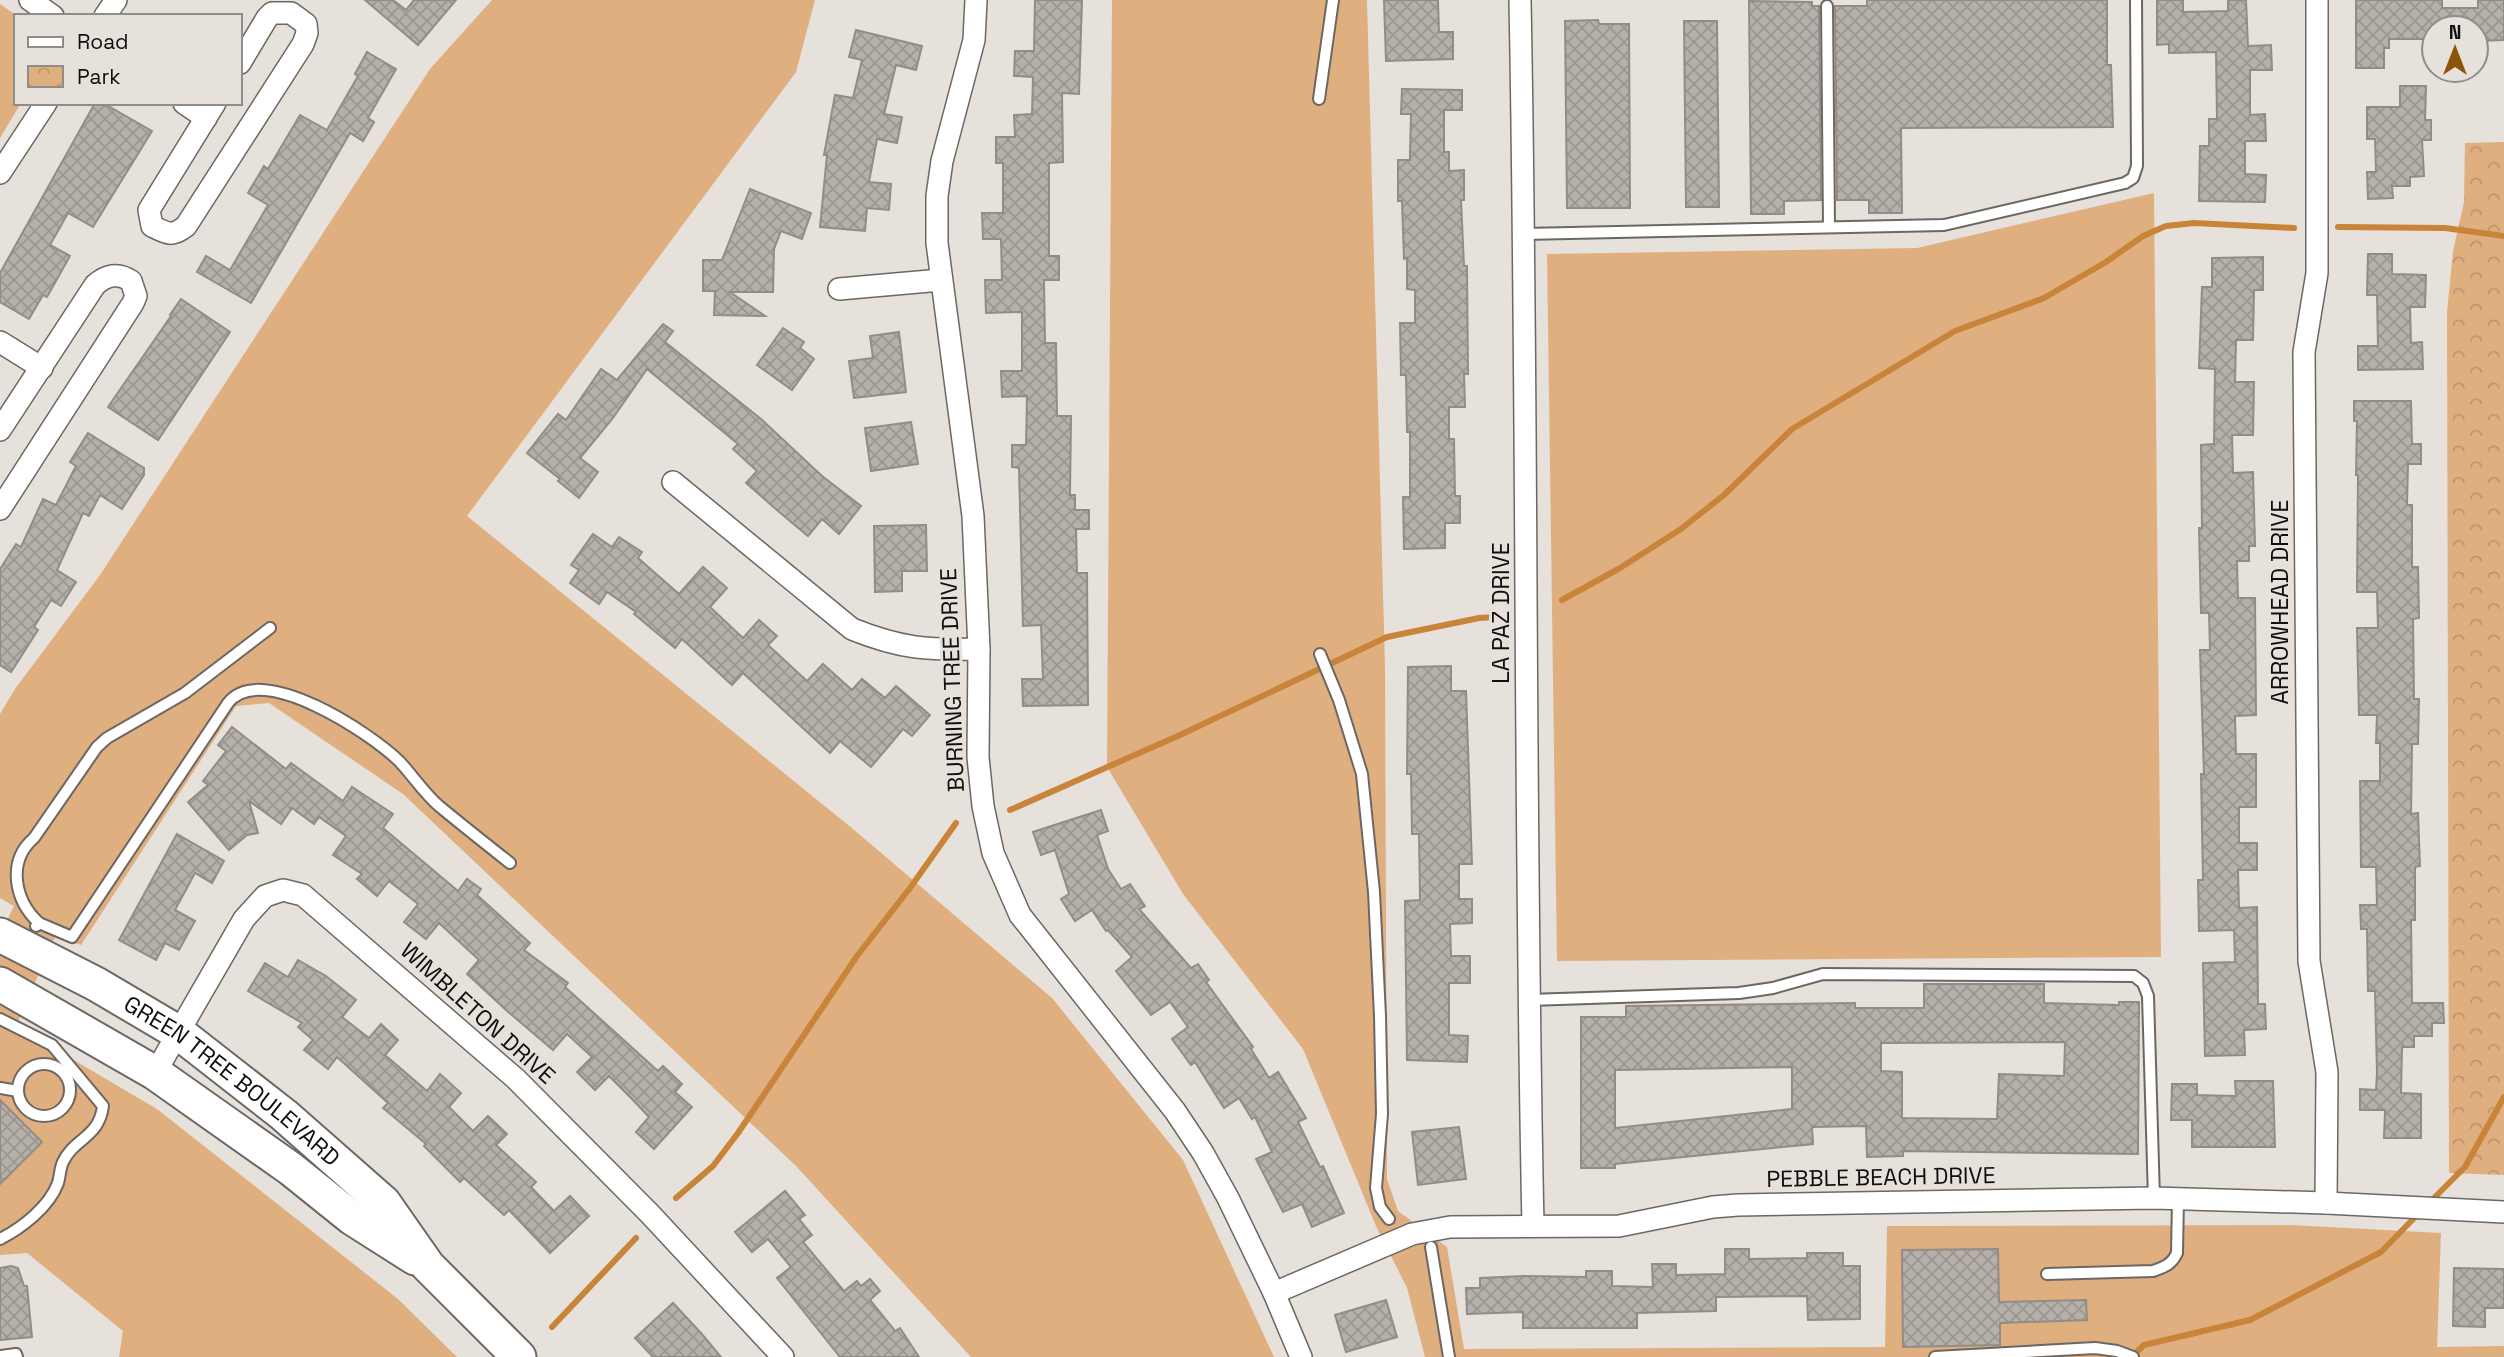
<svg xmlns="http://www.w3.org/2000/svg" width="2504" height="1357" font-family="'Space Grotesk',sans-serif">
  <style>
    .grass { fill: #e0af7f }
    .park { fill: url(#park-crowns) }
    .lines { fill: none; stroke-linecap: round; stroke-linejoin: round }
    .stream { stroke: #c88439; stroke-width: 6 }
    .building { fill: url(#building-cross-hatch); stroke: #928c87; stroke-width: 2; fill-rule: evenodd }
    .service-casing { stroke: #6c6762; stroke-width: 14 }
    .minor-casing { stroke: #6c6762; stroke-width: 24 }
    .primary-casing { stroke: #6c6762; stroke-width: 37 }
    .service { stroke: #fff; stroke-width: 10 }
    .minor { stroke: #fff; stroke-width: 21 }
    .primary { stroke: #fff; stroke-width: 33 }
    .labels { text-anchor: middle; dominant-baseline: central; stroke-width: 6; stroke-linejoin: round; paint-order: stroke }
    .street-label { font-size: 23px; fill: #100f0d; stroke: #e6e1db }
  </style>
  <defs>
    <pattern id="park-crowns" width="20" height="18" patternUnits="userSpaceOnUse" patternTransform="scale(1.75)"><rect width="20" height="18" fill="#e0af7f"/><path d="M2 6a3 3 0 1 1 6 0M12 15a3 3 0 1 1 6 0" fill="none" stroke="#bf956d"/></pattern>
    <pattern id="building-cross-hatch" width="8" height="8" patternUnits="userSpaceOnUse" patternTransform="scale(1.75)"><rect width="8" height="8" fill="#b5b0aa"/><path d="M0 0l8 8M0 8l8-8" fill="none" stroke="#9b9691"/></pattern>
  </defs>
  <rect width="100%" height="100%" fill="#e6e1db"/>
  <g class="grass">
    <path d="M492,0H815L796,72L467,516L853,829L1052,998L1183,1160L1274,1357H971L796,1166L403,794L269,703L236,706L81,945L56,935L16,1026L157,1109L398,1299L457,1357H119L123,1331L27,1253L0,1255V935L14,906L0,898V714L15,689L100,575L430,69Z"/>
    <path d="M1112,0H1367L1385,666L1387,1179L1398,1211L1447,1247L1464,1349L1885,1347L1887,1226L2291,1225L2441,1233L2437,1347L2504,1346V1357H1425L1407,1288L1376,1226L1303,1049L1183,894L1107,767Z"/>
    <path d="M0,4L17,16L16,103H21L0,138Z"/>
    <path d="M2154,193L2161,957L1557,961L1547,254L1917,248Z"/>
  </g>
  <path class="park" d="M2504,142V1175L2449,1173L2447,312L2453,251L2464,202L2465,143Z"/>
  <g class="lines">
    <g class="stream">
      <path d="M2338,227L2445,228L2504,236"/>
      <path d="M1562,600L1620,568L1681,529L1724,495L1792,429L1955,331L2044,298L2106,262L2143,236L2166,226L2194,223L2294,228"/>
      <path d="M1010,810L1180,735L1387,637L1479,618L1497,617"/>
      <path d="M676,1198L713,1166L738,1133L857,956L910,888L956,823"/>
      <path d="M2430,1202L2465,1167L2504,1097"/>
      <path d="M552,1327L636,1238"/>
      <path d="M2131,1357L2144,1345L2250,1320L2381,1252L2418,1214"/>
    </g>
  </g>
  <g class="building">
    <path d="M365,0H393L406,10L414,0H456L418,45Z"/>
    <path d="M1035,0H1082L1079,94L1062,93L1063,162L1049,163V256H1059V280H1044L1045,343H1056L1057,416H1071L1070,495H1075V510H1089V529H1076L1077,573H1087L1088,705L1023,706L1022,679H1043L1041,625L1023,626L1019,468L1012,467V445H1026L1027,396L1002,397L1001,371H1022V312L986,313L985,280H1002L1001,239H983L982,213H1003V163H996V137H1015L1014,115L1032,114L1033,77L1014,76L1015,51H1034Z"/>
    <path d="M1384,0H1438L1439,32H1453V59L1386,61Z"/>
    <path d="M1867,0H2107V65H2111L2113,127L1901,128L1902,213H1869V200H1837L1835,6H1867Z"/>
    <path d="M2157,0H2183V12L2228,11V0H2246L2248,46L2271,45L2272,70H2250V115L2265,114L2266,141H2245V174L2266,175L2265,202L2199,201L2200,146H2209V119H2217L2216,52L2169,53V44L2157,45Z"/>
    <path d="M2356,0H2442V8H2478V0H2504V40L2479,41L2478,28H2434V39H2389V48H2384V68H2356Z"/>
    <path d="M1749,1L1812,2V6H1819L1821,200L1784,201V214H1751Z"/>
    <path d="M1598,20L1599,24H1629L1630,208H1567L1565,21Z"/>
    <path d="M1684,21H1717L1719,207H1686Z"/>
    <path d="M856,30L922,46L916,70L896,65L884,114L902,117L897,143L877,139L869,182L891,184L889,210L867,208L865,231L820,227L827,155H824L835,95L853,98L862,60L849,57Z"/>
    <path d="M367,52L396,69L368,118L374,122L363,141L350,133L251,303L197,272L206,256L230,270L268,205L248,193L264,166L268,169L300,115L327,130L358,76L355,74Z"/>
    <path d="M2400,86H2426L2425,120H2431V140H2422L2424,176L2410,177V186H2392L2393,198L2368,199L2367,172H2376L2375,139H2367V107H2400Z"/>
    <path d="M1402,89L1462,90V110H1444V152H1449V171L1464,170V200H1461L1464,266H1467L1468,374H1464L1465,407H1449V439H1454L1455,496H1460V523H1445V548L1404,549L1403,497H1410V432H1407L1406,375H1401L1400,323H1415V290L1407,289V258L1404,259L1402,201H1398V160H1410V152L1411,114H1401Z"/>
    <path d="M95,103H103L152,131L93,227L68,213L50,245L70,256L47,297L43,295L29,319L0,302V273Z"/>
    <path d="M750,189L811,213L802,239L781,231L774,249L773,292H730L765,316L714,315L715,291H703V260H722Z"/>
    <path d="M2368,254H2392V274L2426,275L2425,307H2410L2411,343L2422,342L2423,369L2358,370V346H2378L2377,295H2367Z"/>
    <path d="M2263,257V290H2254L2253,340H2236L2235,382H2254L2253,435H2232L2233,473L2253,472L2254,507L2255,546H2249V561H2237L2238,598H2255L2256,715L2235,716L2236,754H2256V807H2239V843H2257V870H2238L2239,908L2257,907L2258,1004H2265L2266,1029L2244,1030L2245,1055L2205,1056L2203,963L2235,962L2234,930L2199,931L2198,880H2203L2201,774H2204L2200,650H2210L2209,613H2201L2199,528H2202L2201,445L2214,444L2215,369L2199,368L2202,287H2212V258Z"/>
    <path d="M181,299L230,332L158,440L108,407L171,316L170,315Z"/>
    <path d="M663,324L673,331L665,342L761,419L822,476L861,506L839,534L822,519L808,536L778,511L746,483L757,471L733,449L738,444L647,369L613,418L580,458L598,472L579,498L558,481L560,479L527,453L558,414L566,420L601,369L617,380Z"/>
    <path d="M783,328L804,342L800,348L814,359L792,390L757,365Z"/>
    <path d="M899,332L906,392L854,398L849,361L873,358L870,336Z"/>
    <path d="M2354,401H2411L2412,444H2421V464H2408L2407,505H2412V567H2418L2419,618L2413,619L2414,699H2419L2418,744H2412L2411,814L2418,813L2420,866L2415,867V920H2411L2412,1003H2443L2444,1023H2432V1036H2414V1047H2402L2401,1093L2421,1094V1138H2384L2385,1110H2360V1089L2376,1090L2377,1073L2375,991H2368L2367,929H2361L2360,905H2377L2376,867H2361L2360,781H2380V743H2376L2377,715H2359L2357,628H2378L2377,592H2357L2358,475H2356L2357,421H2354Z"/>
    <path d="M911,422L918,464L871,471L865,428Z"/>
    <path d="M88,433L144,468V475L122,509L100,495L89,516L83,513L57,570L76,582L61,606L51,600L34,627L38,630L11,672L0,665V569L16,544L21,547L43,499L56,505L76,466L70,462Z"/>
    <path d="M926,525L927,571H902V591L875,592L874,526Z"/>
    <path d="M593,534L612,547L619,537L642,552L638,558L679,594L703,567L727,588L710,607L743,638L759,620L777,636L768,645L807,681L823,664L852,690L862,679L885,698L896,686L930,715L912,736L903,729L871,767L840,741L830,753L743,673L732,685L682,639L675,648L634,614L636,612L607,592L599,604L570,583L579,570L571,565Z"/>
    <path d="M1451,666V691H1466L1472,864H1459V899H1472V923L1450,924L1451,956H1470V983H1449V1035L1468,1036L1467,1062L1407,1060L1405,901L1420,900L1419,834H1412L1411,774H1407L1408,667Z"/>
    <path d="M232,727L286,769L291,763L343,801L352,787L393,814L383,828L458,891L467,879L481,889L477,895L530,943L524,950L568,983L565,987L658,1071L663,1066L682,1084L675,1092L692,1107L654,1149L636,1132L649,1117L632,1099L609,1076L595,1090L577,1072L592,1057L567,1034L553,1050L506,1010L467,974L479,960L439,923L426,939L404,922L418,904L389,881L377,896L357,879L362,874L333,855L346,836L319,817L314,824L292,808L281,824L249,801L258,833L247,835L229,850L188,802L208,785L203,781L226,751L218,745Z"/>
    <path d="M1101,810L1108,831L1097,835L1108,869L1121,889L1130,884L1145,906L1139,909L1191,968L1198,964L1209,980L1206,982L1253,1047L1251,1049L1269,1078L1278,1072L1306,1118L1298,1122L1320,1167L1323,1166L1344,1213L1312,1227L1302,1204L1283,1212L1256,1159L1272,1152L1255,1117L1252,1119L1239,1098L1224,1108L1195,1062L1191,1065L1172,1039L1188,1027L1170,1002L1151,1015L1116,971L1132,957L1108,930L1106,931L1092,910L1075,921L1061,899L1069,894L1055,850L1041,855L1033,832Z"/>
    <path d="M177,834L224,861L212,883L195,873L175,910L195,921L179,950L165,943L156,960L119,940Z"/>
    <path d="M298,960L326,976L356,1000L342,1017L369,1038L381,1024L398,1040L385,1055L427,1091L440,1074L461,1093L449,1107L473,1131L488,1116L507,1134L496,1145L536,1182L531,1187L554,1211L570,1196L589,1216L550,1253L509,1210L504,1215L464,1178L460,1182L424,1146L426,1144L383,1108L388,1103L337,1057L328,1069L304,1050L313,1040L298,1027L302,1023L248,991L265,963L288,977Z"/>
    <path d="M1924,984H2044V1003L2119,1005V1002H2139L2138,1154L1903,1151V1156L1867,1157L1866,1126L1812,1127L1813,1144L1615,1164V1168H1581V1017H1626V1006L1855,1003V1008H1924ZM2065,1042L2064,1076L1999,1074L1997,1119L1902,1118V1072L1881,1071V1043ZM1792,1067V1109L1615,1128V1070Z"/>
    <path d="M2235,1081H2273L2275,1147H2192V1120H2171L2172,1084H2197V1095L2236,1096Z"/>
    <path d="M0,1100L42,1142L0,1184Z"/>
    <path d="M1459,1127L1466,1179L1418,1185L1412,1132Z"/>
    <path d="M785,1191L805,1215L799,1219L812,1235L803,1242L844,1291L857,1281L861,1286L870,1279L880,1291L870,1300L895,1331L900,1328L919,1357H840L777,1278L791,1267L768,1239L752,1252L735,1232Z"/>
    <path d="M1725,1249H1749V1259L1807,1258V1253H1843V1266H1860V1319L1808,1320L1807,1296L1716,1297V1311L1637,1313V1328H1523V1312L1467,1314L1466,1288H1480V1278L1524,1276L1586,1277V1271H1612V1286L1653,1287L1652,1264H1676V1275L1725,1274Z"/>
    <path d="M1998,1249L1999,1302L2086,1300L2087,1320L2000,1323V1345L1903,1347L1902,1250Z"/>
    <path d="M11,1266L18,1268L24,1286H27L32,1337L0,1340V1268Z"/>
    <path d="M2454,1268L2504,1269V1308H2485V1327L2453,1326Z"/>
    <path d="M1386,1300L1397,1337L1346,1352L1335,1315Z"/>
    <path d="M673,1303L701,1333L721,1357H653L635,1338Z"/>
  </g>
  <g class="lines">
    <defs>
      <g id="service">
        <path d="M1827,6L1829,227"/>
        <path d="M1319,99L1333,0"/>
        <path d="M1524,234L1944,225L2125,183L2133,178L2137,166L2136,0"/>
        <path d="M1320,654L1339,700L1362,774L1374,892L1380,1016L1382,1114L1376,1188L1380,1207L1389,1219"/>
        <path d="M39,923C14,900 7,861 34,838L97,747L107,738L185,693L270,628"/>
        <path d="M36,926L39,923L72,937L228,703C261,660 372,734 400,762C413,776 424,793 439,806C462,825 486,844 510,863"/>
        <path d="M1529,1000L1739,993L1773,988L1823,974L2134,976L2143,983L2148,996L2154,1198"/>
        <path d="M0,1019L52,1045L103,1106C99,1138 74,1138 63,1162C60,1168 60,1176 58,1183C49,1207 22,1228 0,1239"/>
        <circle cx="44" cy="1090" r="26"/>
        <path d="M0,1088L18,1091"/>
        <path d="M1431,1247L1449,1357"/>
        <path d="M2047,1274L2153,1271C2165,1267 2172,1264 2177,1253L2178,1199"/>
        <path d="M0,1356L16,1354L17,1357"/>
        <path d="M1935,1357L2095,1348L2117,1351L2133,1357"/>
      </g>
      <g id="minor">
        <path d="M30,0L53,16"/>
        <path d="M976,0L974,40L942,161L937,196V243L973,516L979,649L978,757L983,806L993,853L1020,915L1175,1111L1203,1153L1228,1198L1274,1293L1301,1357"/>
        <path d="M1520,0C1528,408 1524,817 1533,1225"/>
        <path d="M2317,0V273L2304,352L2309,961L2327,1072L2326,1203"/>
        <path d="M105,16L116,0"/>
        <path d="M184,103L206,118"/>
        <path d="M215,103L149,210L152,226C168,234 172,237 186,226L303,44L307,33L306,24L291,13H272L267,18L240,63"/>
        <path d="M0,173L46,103"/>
        <path d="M839,289L941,280"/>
        <path d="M0,342L42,368"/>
        <path d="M0,430L95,285C106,275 118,272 131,281L136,296L133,303L0,509"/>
        <path d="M673,482L852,629C902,649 927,650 979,649"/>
        <path d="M155,1073L244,919L265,896L283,890L303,895L516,1079L650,1214L783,1357"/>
        <path d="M1274,1293L1412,1234L1450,1227L1619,1226L1713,1207L1738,1205L2154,1198L2326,1203L2504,1212"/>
      </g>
      <g id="primary">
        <path id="s1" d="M0,935L96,984L179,1033L284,1115L384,1203L428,1266L519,1357"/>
        <path d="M0,984L155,1073L291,1169L352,1218L415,1258"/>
      </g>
    </defs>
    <use href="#service" class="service-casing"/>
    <use href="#minor" class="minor-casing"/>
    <use href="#primary" class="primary-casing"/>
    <use href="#service" class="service"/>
    <use href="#minor" class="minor"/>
    <use href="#primary" class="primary"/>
  </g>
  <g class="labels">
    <g class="street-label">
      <text transform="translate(2280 602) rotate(-90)">ARROWHEAD DRIVE</text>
      <text transform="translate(1501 613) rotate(-90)">LA PAZ DRIVE</text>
      <text transform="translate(952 680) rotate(-92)">BURNING TREE DRIVE</text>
      <text transform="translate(478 1013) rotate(42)">WIMBLETON DRIVE</text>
      <text stroke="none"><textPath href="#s1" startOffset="275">GREEN TREE BOULEVARD</textPath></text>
      <text transform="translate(1881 1177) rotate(-1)">PEBBLE BEACH DRIVE</text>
    </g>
  </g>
  <rect x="14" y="14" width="228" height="91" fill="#e6e1db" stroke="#908d89" stroke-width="2"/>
  <rect x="28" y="37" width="35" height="10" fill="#ffffff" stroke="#908d89" stroke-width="2"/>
  <text x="77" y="49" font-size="21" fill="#100f0d">Road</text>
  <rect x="28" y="66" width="35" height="21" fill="url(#park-crowns)" stroke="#908d89" stroke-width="2"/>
  <text x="77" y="84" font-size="21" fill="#100f0d">Park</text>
  <g transform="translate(2455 49)"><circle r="33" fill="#e6e1db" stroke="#908d89" stroke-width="2"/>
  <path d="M0-5L12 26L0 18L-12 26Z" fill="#8c540a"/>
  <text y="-10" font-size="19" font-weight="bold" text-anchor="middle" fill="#100f0d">N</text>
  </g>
</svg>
